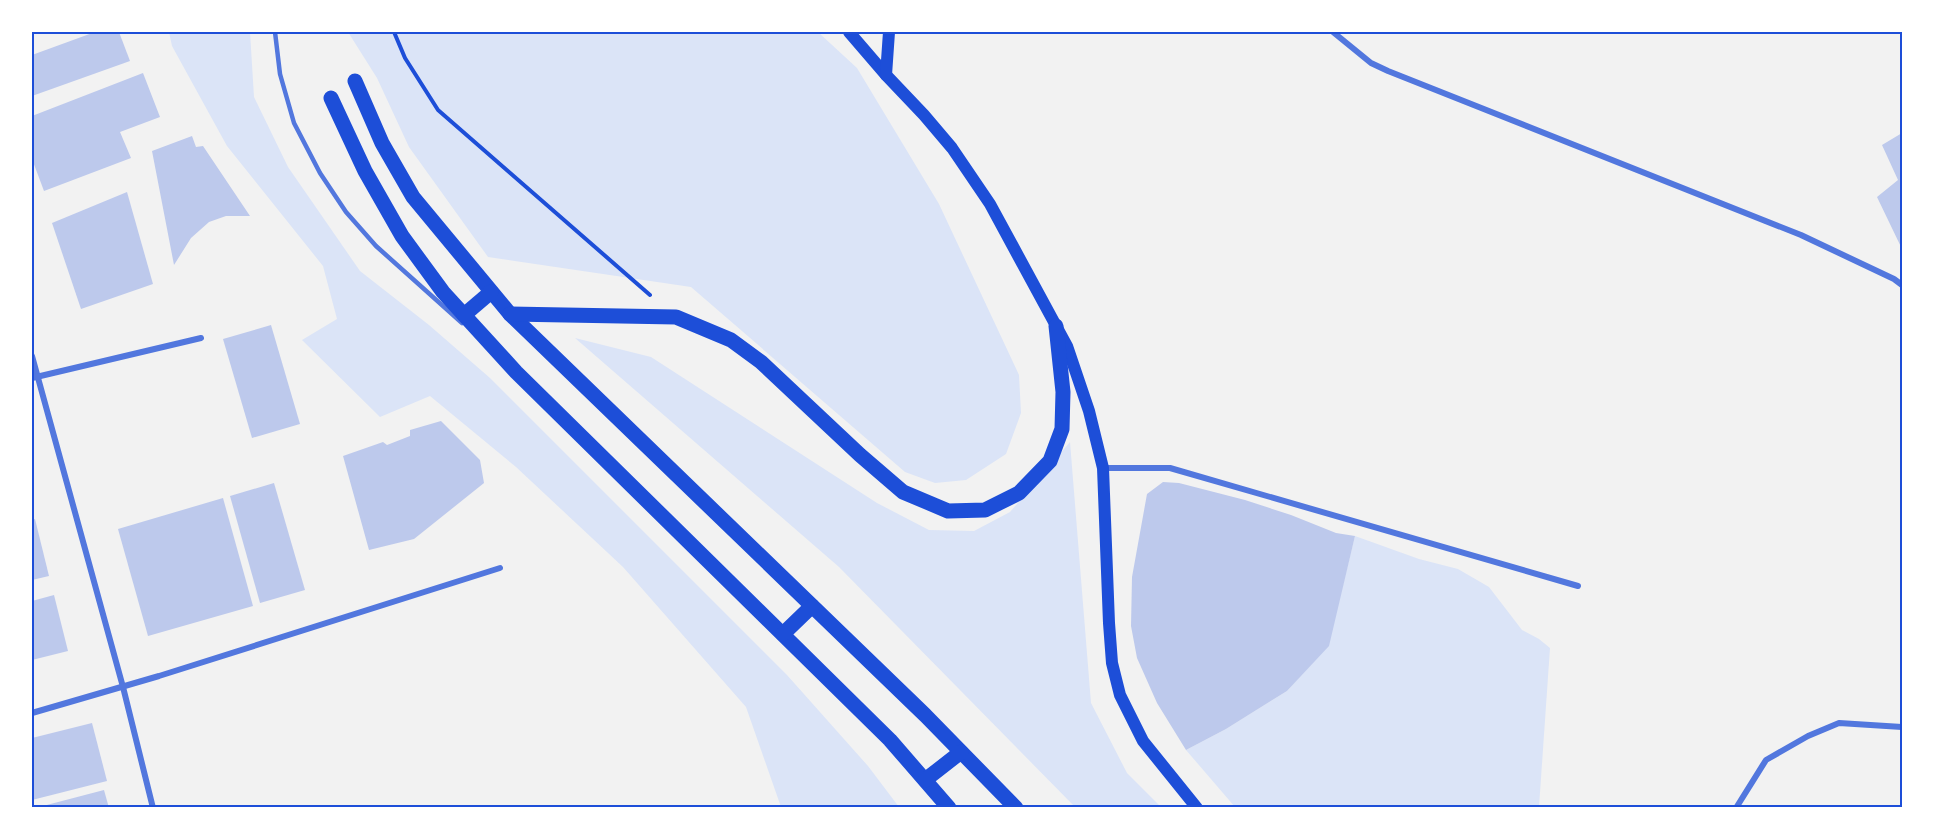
<svg xmlns="http://www.w3.org/2000/svg" width="1934" height="839" font-family="'Space Grotesk',sans-serif">
  <style>
    .green { fill: #dbe4f7 }
    .building { fill: #bdc9ec }
    .lines { fill: none; stroke-linecap: round; stroke-linejoin: round }
    .path { stroke: #1d4ed8; stroke-width: 4 }
    .service { stroke: #5277de; stroke-width: 4.5 }
    .minor { stroke: #5277de; stroke-width: 6 }
    .secondary { stroke: #1d4ed8; stroke-width: 12 }
    .primary { stroke: #1d4ed8; stroke-width: 15 }
    .neatline { fill: none; stroke: #1d4ed8; stroke-width: 2 }
  </style>
  <rect width="100%" height="100%" fill="#f2f2f2"/>
  <g class="green">
    <path d="M169,32H250L254,97L288,167L360,271L429,325L490,378L787,675L868,766L899,807H781L746,707L623,567L516,467L430,396L380,417L302,340L337,319L323,266L227,146L172,46Z"/>
    <path d="M348,32H818L857,68L939,204L1019,375L1021,413L1006,454L966,480L935,483L905,472L691,287L488,257L409,147L377,78Z"/>
    <path d="M575,338L651,357L877,503L929,530L974,531L1010,512L1070,442L1091,703L1127,773L1161,807H1075L839,567Z"/>
    <path d="M1355,536L1419,559L1458,569L1489,587L1522,630L1539,639L1550,648L1539,807H1235L1186,750L1226,729L1287,691L1328,646Z"/>
  </g>
  <g class="building">
    <path d="M95,32H119L130,61L32,96V55Z"/>
    <path d="M143,73L160,117L120,132L131,158L44,191L32,159V116Z"/>
    <path d="M1902,133V249L1877,197L1898,180L1882,145Z"/>
    <path d="M192,136L196,147L203,146L250,216H226L209,222L191,238L174,265L152,151Z"/>
    <path d="M127,192L153,284L81,309L52,223Z"/>
    <path d="M271,325L300,424L252,438L223,339Z"/>
    <path d="M441,421L480,460L484,483L414,539L369,550L343,456L383,442L387,445L410,436V430Z"/>
    <path d="M1163,482L1179,483L1245,500L1291,515L1336,533L1355,536L1329,646L1287,691L1226,729L1186,750L1157,703L1137,658L1131,626L1132,577L1147,494Z"/>
    <path d="M274,483L305,590L260,603L230,496Z"/>
    <path d="M223,498L253,606L148,636L118,529Z"/>
    <path d="M35,519L49,576L32,580V520Z"/>
    <path d="M54,595L68,651L32,660V601Z"/>
    <path d="M92,723L107,781L32,800V738Z"/>
    <path d="M104,790L109,808H40L39,807Z"/>
  </g>
  <g class="lines">
    <path class="path" d="M394,32L405,58L438,110L650,295"/>
    <path class="service" d="M275,32L280,74L294,123L320,173L346,212L376,246L462,323"/>
    <g class="minor">
      <path d="M1333,32L1371,63L1388,71L1801,235L1894,279L1902,285"/>
      <path d="M32,356L123,687L153,808"/>
      <path d="M32,378L201,338"/>
      <path d="M1103,468H1170L1578,586"/>
      <path d="M32,713L159,676L500,568"/>
      <path d="M1736,808L1766,760L1808,736L1839,723L1902,727"/>
    </g>
    <g class="secondary">
      <path d="M849,32L886,75L924,115L952,148L990,204L1067,346L1089,411L1103,468L1109,623L1112,663L1120,695L1143,741L1197,808"/>
      <path d="M886,75L889,32"/>
    </g>
    <g class="primary">
      <path d="M355,81L382,143L413,197L510,314L925,715L1016,808"/>
      <path d="M331,98L365,171L402,236L443,292L516,372L890,740L949,808"/>
      <path d="M510,314L676,317L731,340L761,362L860,455L903,492L948,511L985,510L1019,493L1050,461L1062,429L1063,392L1056,326"/>
      <path d="M464,315L491,292"/>
      <path d="M783,634L812,606"/>
      <path d="M925,780L961,752"/>
    </g>
  </g>
  <rect width="1934" height="839" fill="none" stroke="#ffffff" stroke-width="66"/>
  <rect x="33" y="33" width="1868" height="773" class="neatline"/>
</svg>
